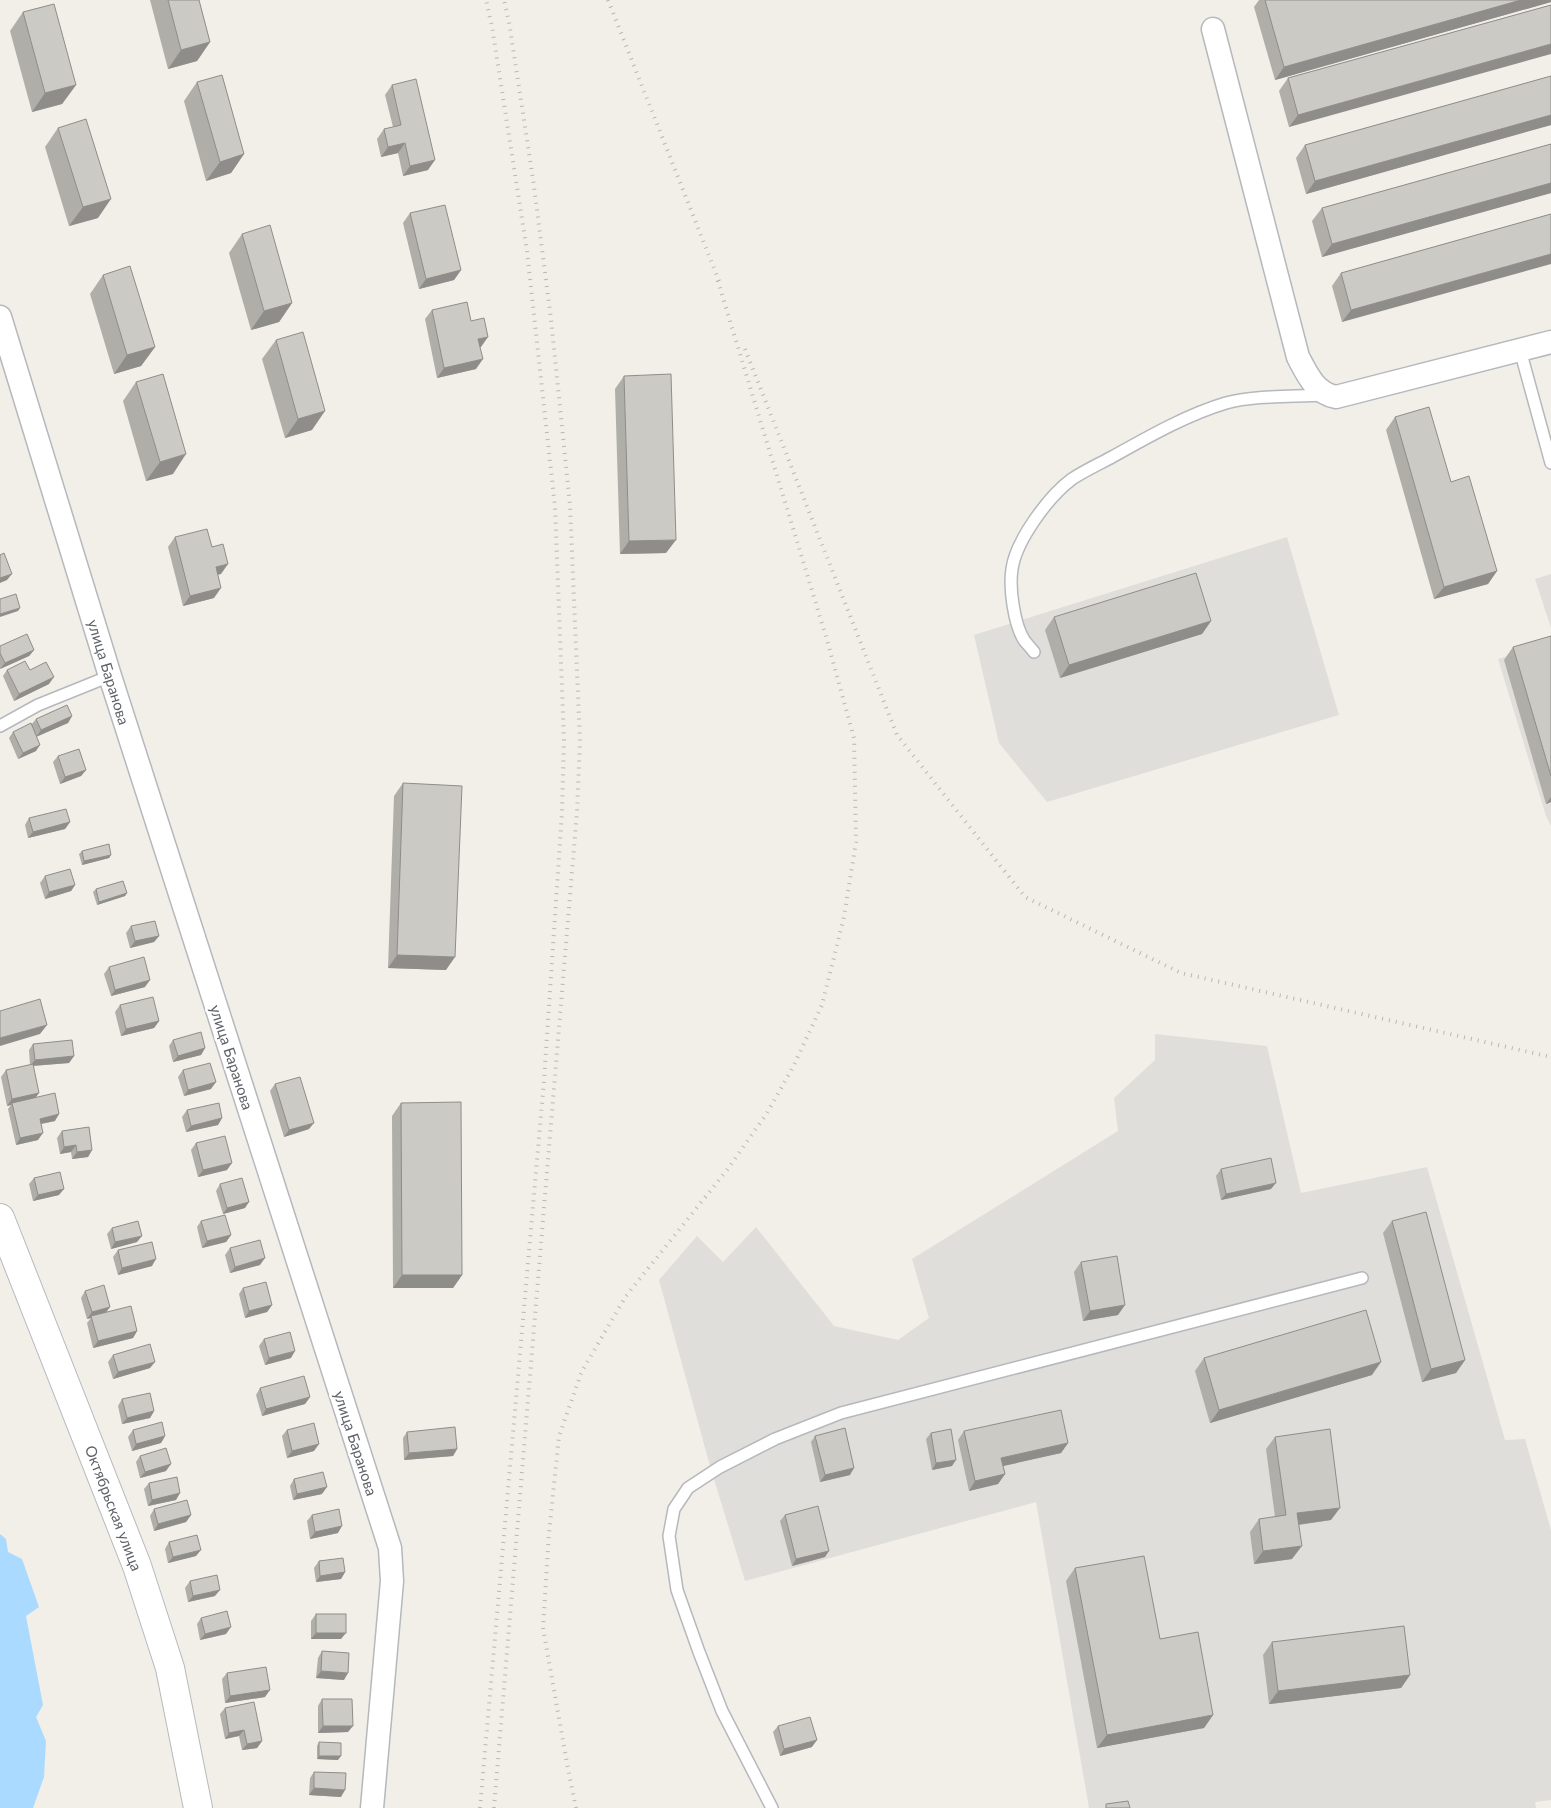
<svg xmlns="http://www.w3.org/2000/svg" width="1551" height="1808" font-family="Lato,sans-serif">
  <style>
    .industrial { fill: #e0deda }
    .water { fill: #aadaff }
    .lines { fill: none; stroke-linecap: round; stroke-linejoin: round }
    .lane-casing { stroke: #b5b8bc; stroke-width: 14 }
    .street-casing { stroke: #b5b8bc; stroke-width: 25 }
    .secondary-casing { stroke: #b6babf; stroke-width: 30 }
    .lane { stroke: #fff; stroke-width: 11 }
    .street { stroke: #fff; stroke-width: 22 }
    .secondary { stroke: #fff; stroke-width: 28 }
    .rail { stroke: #b6b7b8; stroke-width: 4; stroke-dasharray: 1 6; stroke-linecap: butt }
    .wall { fill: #afaea9 }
    .shaded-wall { fill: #8f8d8a }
    .building { fill: #cccac5; stroke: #8f8d8a }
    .labels { text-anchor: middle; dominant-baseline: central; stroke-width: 5; stroke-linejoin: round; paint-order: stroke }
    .street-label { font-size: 15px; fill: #5f6368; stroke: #fff }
  </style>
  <rect width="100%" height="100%" fill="#f1efe8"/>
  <g class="industrial">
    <path d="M1287,537L1339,715L1047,802L999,743L974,635Z"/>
    <path d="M1551,574V628L1535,579Z"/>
    <path d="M1551,643V826L1546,816L1498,659Z"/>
    <path d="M1155,1034L1267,1046L1301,1193L1427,1167L1505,1440L1525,1439L1551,1530V1800L1535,1802L1536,1808H1089L1036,1502L745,1581L710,1466L659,1280L697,1236L723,1262L756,1227L834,1326L898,1340L929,1318L912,1259L1118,1131L1114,1098L1155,1060Z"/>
  </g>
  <path class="water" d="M0,1534L6,1539L8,1552L22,1559L39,1607L26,1616L43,1705L36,1717L46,1741L44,1777L33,1808H0Z"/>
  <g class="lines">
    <defs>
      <g id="lane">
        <path d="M1520,350L1551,463"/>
        <path d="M1034,652C1031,648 1027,644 1024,640C1014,624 1009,588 1012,569C1016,540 1049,496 1072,479C1084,471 1099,464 1112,457C1148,437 1186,415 1226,403C1255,395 1293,397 1324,395"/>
        <path d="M0,726L38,705L110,676"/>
        <path d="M772,1808L722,1711L699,1652L677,1590L669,1536L674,1509L688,1488L720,1467L775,1439L841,1413L1362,1278"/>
      </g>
      <g id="street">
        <path d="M1213,29L1298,357C1307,374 1315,393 1336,397L1551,342"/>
        <path d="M0,317L110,676L390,1548L392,1581L372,1808"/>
      </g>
      <path id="secondary" d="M0,1218L137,1566L170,1668L198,1808"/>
    </defs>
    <use href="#lane" class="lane-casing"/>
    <use href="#street" class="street-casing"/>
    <use href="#secondary" class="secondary-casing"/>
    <use href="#lane" class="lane"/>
    <use href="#street" class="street"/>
    <use href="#secondary" class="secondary"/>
    <g class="rail">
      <path d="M608,0L719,281"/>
      <path d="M745,349L897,735L1025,897L1181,973L1551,1057"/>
      <path d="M480,1808L544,1081L562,812L564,740L555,507L527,251L492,27L486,0"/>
      <path d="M494,1808L577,812L580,742L570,505L551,319L533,179L509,22L504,0"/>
      <path d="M576,1808L568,1769L543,1628L549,1533L559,1436L582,1371L626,1296L727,1170L767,1113L793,1067L822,1005L844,917L856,842L854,738L827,640L716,275"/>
    </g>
  </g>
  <g class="wall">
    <path d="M150,0H199L210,42L197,61L168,69Z"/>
    <path d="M1259,0H1551V2L1275,80L1254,7Z"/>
    <path d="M1551,5L1289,127L1279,91L1288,78Z"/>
    <path d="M23,12L76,85L62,104L32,112L10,31Z"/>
    <path d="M1551,76V125L1306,194L1296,158L1305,145Z"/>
    <path d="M197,82L244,154L231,173L206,181L184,101Z"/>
    <path d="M392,85L428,170L403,176L398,153L381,157L377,139L384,129L393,127L385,95Z"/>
    <path d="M58,128L98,218L69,226L45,147Z"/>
    <path d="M1551,144V193L1322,257L1312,221L1322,208Z"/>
    <path d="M410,213L461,270L454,280L419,289L403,223Z"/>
    <path d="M1551,214L1342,322L1332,286L1341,273Z"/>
    <path d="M242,234L292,303L279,322L251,330L229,253Z"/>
    <path d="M103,275L155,347L141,366L114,374L90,294Z"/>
    <path d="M432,310L471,321L481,347H480L476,369L437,378L425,319Z"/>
    <path d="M276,340L312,430L285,438L262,359Z"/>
    <path d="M624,376L666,553L620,554L615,389Z"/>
    <path d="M136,382L173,474L146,481L123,401Z"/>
    <path d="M1395,417L1451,482L1497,571L1488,584L1434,599L1386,430Z"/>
    <path d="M175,537L212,547L221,574H218L214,598L183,606L168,547Z"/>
    <path d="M1054,617L1211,621L1202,634L1060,678L1045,630Z"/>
    <path d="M1551,636V802L1546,804L1504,660L1513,647Z"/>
    <path d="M0,646L34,650L29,656L0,669Z"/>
    <path d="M7,670H30L49,684L14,701L3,676Z"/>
    <path d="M72,716L68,723L37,736L36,751L18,759L9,738L13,732L31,725L36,719Z"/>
    <path d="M58,756L86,770L81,776L60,784L53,762Z"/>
    <path d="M403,783L446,970L388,968L394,796Z"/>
    <path d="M29,818L70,822L65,829L28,838L25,825Z"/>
    <path d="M82,851L111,855L109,858L82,865L79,854Z"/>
    <path d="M45,876L75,885L71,891L45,899L40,883Z"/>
    <path d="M96,889L127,893L125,896L97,905L93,892Z"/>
    <path d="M131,926L159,936L154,942L130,948L126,933Z"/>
    <path d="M109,967L145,987L111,996L104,974Z"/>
    <path d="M120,1005L159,1021L154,1028L121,1036L115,1012Z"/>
    <path d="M173,1040L205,1048L201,1055L173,1062L169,1046Z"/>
    <path d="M33,1044L74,1056L69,1063L33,1066L36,1097L55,1121L41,1124L38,1140L16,1145L8,1109L11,1105L7,1106L1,1077L6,1070L30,1065L29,1050Z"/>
    <path d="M183,1070L211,1089L184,1096L178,1077Z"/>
    <path d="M275,1084L309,1129L284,1137L270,1091Z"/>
    <path d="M401,1103L462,1275L453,1288H393L392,1116Z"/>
    <path d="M187,1110L222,1118L218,1125L186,1132L182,1117Z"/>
    <path d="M62,1131L92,1150L88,1157L72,1159L71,1152L60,1154L57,1138Z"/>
    <path d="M196,1143L227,1170L198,1177L191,1150Z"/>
    <path d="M1221,1169L1271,1189L1221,1200L1216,1176Z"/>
    <path d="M34,1178L59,1195L33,1201L29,1184Z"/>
    <path d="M220,1184L245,1208L223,1214L216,1191Z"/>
    <path d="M201,1221L231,1235L226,1242L202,1248L197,1227Z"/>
    <path d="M1392,1221L1465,1360L1456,1373L1422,1382L1383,1233Z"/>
    <path d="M112,1228L137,1242L111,1249L107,1234Z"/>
    <path d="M230,1248L260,1265L230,1273L225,1255Z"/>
    <path d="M118,1250L152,1266L118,1275L113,1257Z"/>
    <path d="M1081,1262L1118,1315L1083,1321L1074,1272Z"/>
    <path d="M243,1288L272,1305L267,1312L245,1318L239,1294Z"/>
    <path d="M85,1291L110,1307L106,1313L137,1331L133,1338L93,1348L87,1323L91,1318L87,1319L81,1298Z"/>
    <path d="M264,1339L291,1358L265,1365L259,1346Z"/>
    <path d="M113,1355L150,1368L113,1379L108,1362Z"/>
    <path d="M1204,1358L1372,1375L1210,1423L1195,1371Z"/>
    <path d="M260,1388L310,1397L305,1404L262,1416L256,1395Z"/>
    <path d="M122,1399L154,1411L150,1418L122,1424L118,1406Z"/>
    <path d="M133,1430L165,1436L161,1443L132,1451L128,1437Z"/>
    <path d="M287,1430L314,1451L287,1458L282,1436Z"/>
    <path d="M964,1431L1068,1443L1061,1453L1003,1466L1005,1474L998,1484L969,1491L958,1440Z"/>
    <path d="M407,1432L457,1449L453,1456L404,1460L403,1438Z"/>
    <path d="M931,1433L952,1466L932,1470L926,1439Z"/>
    <path d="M815,1436L850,1475L820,1482L811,1442Z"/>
    <path d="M1275,1437L1331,1520L1299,1525L1292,1559L1254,1564L1250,1532L1259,1519L1275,1517L1266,1449Z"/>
    <path d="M140,1456L166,1471L140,1478L136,1462Z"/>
    <path d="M294,1479L322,1494L293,1500L290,1486Z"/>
    <path d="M149,1483L176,1500L148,1506L144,1489Z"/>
    <path d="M154,1509L191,1515L186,1522L154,1531L150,1516Z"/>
    <path d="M312,1515L338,1533L310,1539L307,1521Z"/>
    <path d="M785,1515L825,1557L792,1566L780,1521Z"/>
    <path d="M169,1542L196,1556L168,1563L165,1549Z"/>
    <path d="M319,1561L345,1572L341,1579L316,1582L314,1568Z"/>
    <path d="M1075,1568L1160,1639L1213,1715L1204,1728L1097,1748L1066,1581Z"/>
    <path d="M190,1581L215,1596L188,1602L185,1588Z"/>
    <path d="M316,1614L341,1639H311V1621Z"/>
    <path d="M201,1618L226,1634L200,1640L197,1624Z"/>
    <path d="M1272,1642L1410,1675L1401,1688L1269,1704L1263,1655Z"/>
    <path d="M322,1651L344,1680L316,1678L318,1658Z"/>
    <path d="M227,1673L265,1697L225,1703L222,1679Z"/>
    <path d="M322,1699L348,1732L318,1733V1706Z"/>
    <path d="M225,1708L262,1741L257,1748L242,1750L239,1736L225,1739L220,1714Z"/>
    <path d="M778,1726L812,1747L780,1756L773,1732Z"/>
    <path d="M319,1742L338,1760L317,1759V1746Z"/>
    <path d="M314,1772L341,1797L309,1795L310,1778Z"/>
  </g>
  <g class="shaded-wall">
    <path d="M1521,0H1551V2L1275,80L1284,67Z"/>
    <path d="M210,42L197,61L168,69L181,50Z"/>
    <path d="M1551,44V54L1289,127L1298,115Z"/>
    <path d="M76,85L62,104L32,112L45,93Z"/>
    <path d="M1551,115V125L1306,194L1315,181Z"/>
    <path d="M405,143L398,153L381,157L388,147Z"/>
    <path d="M244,154L231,173L206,181L220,162Z"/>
    <path d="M435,160L428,170L403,176L410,166Z"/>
    <path d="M1551,183V193L1322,257L1332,244Z"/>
    <path d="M111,199L98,218L69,226L83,207Z"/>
    <path d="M1551,254V264L1342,322L1351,310Z"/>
    <path d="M461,270L454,280L419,289L426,279Z"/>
    <path d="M292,303L279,322L251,330L264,311Z"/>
    <path d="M488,337L481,347L472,348L478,339Z"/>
    <path d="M155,347L141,366L114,374L127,355Z"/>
    <path d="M483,359L476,369L437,378L444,368Z"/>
    <path d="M325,411L312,430L285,438L298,419Z"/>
    <path d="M186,454L173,474L146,481L160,462Z"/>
    <path d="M676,540L666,553L620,554L629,541Z"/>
    <path d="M228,564L221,574L209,577L216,567Z"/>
    <path d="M1497,571L1488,584L1434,599L1444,587Z"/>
    <path d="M12,574L7,580L0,583V578Z"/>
    <path d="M221,588L214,598L183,606L190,596Z"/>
    <path d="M20,608L18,611L0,617V614Z"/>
    <path d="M1211,621L1202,634L1060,678L1069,665Z"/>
    <path d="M34,650L29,656L0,669L5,663Z"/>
    <path d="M54,677L49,684L14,701L19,694Z"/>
    <path d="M72,716L68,723L36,737L41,730Z"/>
    <path d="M40,745L36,751L18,759L23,753Z"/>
    <path d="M86,770L81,776L60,784L65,777Z"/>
    <path d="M1551,797V802L1546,804Z"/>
    <path d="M70,822L65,829L28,838L33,832Z"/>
    <path d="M111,855L109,858L82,865L84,861Z"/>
    <path d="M75,885L71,891L45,899L49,892Z"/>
    <path d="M127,893L125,896L97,905L99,902Z"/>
    <path d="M159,936L154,942L130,948L135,941Z"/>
    <path d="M397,955L455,957L446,970L388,968Z"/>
    <path d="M150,980L145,987L111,996L115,990Z"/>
    <path d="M159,1021L154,1028L121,1036L126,1029Z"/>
    <path d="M47,1025L40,1034L0,1046V1038Z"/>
    <path d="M205,1048L201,1055L173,1062L178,1056Z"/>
    <path d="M74,1056L69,1063L30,1066L35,1060Z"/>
    <path d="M216,1082L211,1089L184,1096L188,1090Z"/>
    <path d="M39,1093L34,1100L12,1103L11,1105L7,1106L12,1099Z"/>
    <path d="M59,1114L55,1121L35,1125L40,1119Z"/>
    <path d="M222,1118L218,1125L186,1132L191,1126Z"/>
    <path d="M314,1123L309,1129L284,1137L289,1130Z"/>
    <path d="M43,1133L38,1140L16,1145L20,1138Z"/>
    <path d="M76,1145L71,1152L60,1154L64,1147Z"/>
    <path d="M92,1150L88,1157L72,1159L77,1152Z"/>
    <path d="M232,1163L227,1170L198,1177L203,1170Z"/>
    <path d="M1276,1183L1271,1189L1221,1200L1226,1194Z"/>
    <path d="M64,1189L59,1195L33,1201L38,1195Z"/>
    <path d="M249,1202L245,1208L223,1214L227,1208Z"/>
    <path d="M231,1235L226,1242L202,1248L207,1241Z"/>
    <path d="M142,1236L137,1242L111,1249L115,1242Z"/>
    <path d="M265,1258L260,1265L230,1273L235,1267Z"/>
    <path d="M156,1259L152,1266L118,1275L122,1268Z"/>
    <path d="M402,1275H462L453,1288H393Z"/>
    <path d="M272,1305L267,1312L245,1318L249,1311Z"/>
    <path d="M1125,1305L1118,1315L1083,1321L1090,1311Z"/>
    <path d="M110,1307L105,1313L91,1316V1318L87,1319L92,1312Z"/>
    <path d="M137,1331L133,1338L93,1348L98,1341Z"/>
    <path d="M295,1351L291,1358L265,1365L269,1358Z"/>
    <path d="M1465,1360L1456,1373L1422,1382L1431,1369Z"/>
    <path d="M155,1362L150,1368L113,1379L118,1372Z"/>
    <path d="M1381,1362L1372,1375L1210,1423L1219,1410Z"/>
    <path d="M310,1397L305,1404L262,1416L266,1409Z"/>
    <path d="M154,1411L150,1418L122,1424L127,1418Z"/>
    <path d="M165,1436L161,1443L132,1451L136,1444Z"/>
    <path d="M1068,1443L1061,1453L994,1468L1001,1458Z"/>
    <path d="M319,1444L314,1451L287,1458L292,1451Z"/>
    <path d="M457,1449L453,1456L404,1460L409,1453Z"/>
    <path d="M956,1460L952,1466L932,1470L936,1463Z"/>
    <path d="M171,1464L166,1471L140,1478L145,1472Z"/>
    <path d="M854,1468L850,1475L820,1482L825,1475Z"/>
    <path d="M1005,1474L998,1484L969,1491L975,1481Z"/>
    <path d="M327,1487L322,1494L293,1500L297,1494Z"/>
    <path d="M180,1493L176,1500L148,1506L152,1500Z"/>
    <path d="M1340,1508L1331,1520L1288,1526L1297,1513Z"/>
    <path d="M191,1515L186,1522L154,1531L158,1524Z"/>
    <path d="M342,1526L338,1533L310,1539L315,1532Z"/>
    <path d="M1302,1546L1292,1559L1254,1564L1263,1551Z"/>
    <path d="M201,1550L196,1556L168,1563L173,1557Z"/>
    <path d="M829,1551L825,1557L792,1566L796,1559Z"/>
    <path d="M345,1572L341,1579L316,1582L320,1576Z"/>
    <path d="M220,1590L215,1596L188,1602L193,1596Z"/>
    <path d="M231,1627L226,1634L200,1640L205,1634Z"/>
    <path d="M316,1633H346L341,1639H311Z"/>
    <path d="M321,1671L348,1673L344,1680L316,1678Z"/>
    <path d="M1410,1675L1401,1688L1269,1704L1278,1691Z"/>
    <path d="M270,1690L265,1697L225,1703L230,1696Z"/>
    <path d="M1213,1715L1204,1728L1097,1748L1107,1735Z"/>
    <path d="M323,1726H353L348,1732L318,1733Z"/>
    <path d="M244,1730L239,1736L225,1739L229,1733Z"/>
    <path d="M817,1740L812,1747L780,1756L784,1749Z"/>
    <path d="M262,1741L257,1748L242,1750L247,1744Z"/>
    <path d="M319,1756H341L338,1760L317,1759Z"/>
    <path d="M314,1788L345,1790L341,1797L309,1795Z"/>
  </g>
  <g class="building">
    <path d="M168,0H199L210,42L181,50Z"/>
    <path d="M1265,0H1521L1284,67Z"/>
    <path d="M54,4L76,85L45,93L23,12Z"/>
    <path d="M1551,5V44L1298,115L1288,78Z"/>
    <path d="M222,75L244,154L220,162L197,82Z"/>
    <path d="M1551,76V115L1315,181L1305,145Z"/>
    <path d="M416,79L435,160L410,166L405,143L388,147L384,129L401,125L392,85Z"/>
    <path d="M86,119L111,199L83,207L58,128Z"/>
    <path d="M1551,144V183L1332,244L1322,208Z"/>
    <path d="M445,205L461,270L426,279L410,213Z"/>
    <path d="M1551,214V254L1351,310L1341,273Z"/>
    <path d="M270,225L292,303L264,311L242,234Z"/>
    <path d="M130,266L155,347L127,355L103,275Z"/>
    <path d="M467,302L471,321L484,318L488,337L478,339L483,359L444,368L432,310Z"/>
    <path d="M303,332L325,411L298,419L276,340Z"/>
    <path d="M163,374L186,454L160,462L136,382Z"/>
    <path d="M671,374L676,540L629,541L624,376Z"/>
    <path d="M1429,407L1451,482L1469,476L1497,571L1444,587L1395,417Z"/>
    <path d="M207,529L212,547L223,544L228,564L216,567L221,588L190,596L175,537Z"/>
    <path d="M4,553L12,574L0,578V555Z"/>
    <path d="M1196,573L1211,621L1069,665L1054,617Z"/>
    <path d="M16,594L20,608L0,614V599Z"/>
    <path d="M27,634L34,650L5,663L0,653V646Z"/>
    <path d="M1551,636V776L1513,647Z"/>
    <path d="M25,661L30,670L46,662L54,677L19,694L7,670Z"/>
    <path d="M67,705L72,716L41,730L36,719Z"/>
    <path d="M31,723L40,745L23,753L13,732Z"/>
    <path d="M79,749L86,770L65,777L58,756Z"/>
    <path d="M403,783L462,786L455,957L397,955Z"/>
    <path d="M66,809L70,822L33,832L29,818Z"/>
    <path d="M109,844L111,855L84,861L82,851Z"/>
    <path d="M70,869L75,885L49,892L45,876Z"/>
    <path d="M123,881L127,893L99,902L96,889Z"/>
    <path d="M155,921L159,936L135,941L131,926Z"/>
    <path d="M144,957L150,980L115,990L109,967Z"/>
    <path d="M153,997L159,1021L126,1029L120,1005Z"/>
    <path d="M40,999L47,1025L0,1038V1011Z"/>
    <path d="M201,1032L205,1048L178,1056L173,1040Z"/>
    <path d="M72,1040L74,1056L35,1060L33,1044Z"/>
    <path d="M210,1063L216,1082L188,1090L183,1070Z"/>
    <path d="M33,1064L39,1093L12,1099L6,1070Z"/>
    <path d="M300,1077L314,1123L289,1130L275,1084Z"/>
    <path d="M55,1093L59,1114L40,1119L43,1133L20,1138L12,1103Z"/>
    <path d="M461,1102L462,1275H402L401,1103Z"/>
    <path d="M219,1103L222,1118L191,1126L187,1110Z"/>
    <path d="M89,1127L92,1150L77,1152L76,1145L64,1147L62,1131Z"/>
    <path d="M225,1136L232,1163L203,1170L196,1143Z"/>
    <path d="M1271,1158L1276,1183L1226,1194L1221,1169Z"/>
    <path d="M60,1172L64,1189L38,1195L34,1178Z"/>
    <path d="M242,1178L249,1202L227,1208L220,1184Z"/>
    <path d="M1426,1212L1465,1360L1431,1369L1392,1221Z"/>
    <path d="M225,1215L231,1235L207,1241L201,1221Z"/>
    <path d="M138,1221L142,1236L115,1242L112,1228Z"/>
    <path d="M260,1240L265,1258L235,1267L230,1248Z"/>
    <path d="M152,1242L156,1259L122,1268L118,1250Z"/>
    <path d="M1117,1256L1125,1305L1090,1311L1081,1262Z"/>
    <path d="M266,1282L272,1305L249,1311L243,1288Z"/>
    <path d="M104,1285L110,1307L92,1312L85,1291Z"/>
    <path d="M131,1306L137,1331L98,1341L91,1316Z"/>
    <path d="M1366,1310L1381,1362L1219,1410L1204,1358Z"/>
    <path d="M290,1332L295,1351L269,1358L264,1339Z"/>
    <path d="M150,1344L155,1362L118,1372L113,1355Z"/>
    <path d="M304,1376L310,1397L266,1409L260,1388Z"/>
    <path d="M150,1393L154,1411L127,1418L122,1399Z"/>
    <path d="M1061,1410L1068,1443L1001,1458L1005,1474L975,1481L964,1431Z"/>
    <path d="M162,1422L165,1436L136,1444L133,1430Z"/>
    <path d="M314,1423L319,1444L292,1451L287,1430Z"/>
    <path d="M455,1427L457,1449L409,1453L407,1432Z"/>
    <path d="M845,1428L854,1468L825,1475L815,1436Z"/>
    <path d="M951,1429L956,1460L936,1463L931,1433Z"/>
    <path d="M1330,1429L1340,1508L1297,1513L1302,1546L1263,1551L1259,1519L1286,1515L1275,1437Z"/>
    <path d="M166,1448L171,1464L145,1472L140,1456Z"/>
    <path d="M323,1472L327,1487L297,1494L294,1479Z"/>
    <path d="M177,1477L180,1493L152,1500L149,1483Z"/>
    <path d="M187,1500L191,1515L158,1524L154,1509Z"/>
    <path d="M818,1506L829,1551L796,1559L785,1515Z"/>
    <path d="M339,1509L342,1526L315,1532L312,1515Z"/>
    <path d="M197,1535L201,1550L173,1557L169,1542Z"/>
    <path d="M1144,1556L1160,1639L1198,1632L1213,1715L1107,1735L1075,1568Z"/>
    <path d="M343,1558L345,1572L320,1576L319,1561Z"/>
    <path d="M217,1575L220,1590L193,1596L190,1581Z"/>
    <path d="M227,1611L231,1627L205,1634L201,1618Z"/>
    <rect x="316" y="1614" width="30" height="19"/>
    <path d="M1404,1626L1410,1675L1278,1691L1272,1642Z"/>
    <path d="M322,1651L349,1653L348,1673L321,1671Z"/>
    <path d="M266,1667L270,1690L230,1696L227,1673Z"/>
    <path d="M322,1699H352L353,1726H323Z"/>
    <path d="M254,1702L262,1741L247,1744L244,1730L229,1733L225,1708Z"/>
    <path d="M810,1717L817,1740L784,1749L778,1726Z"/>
    <path d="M319,1742L341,1743V1756H319Z"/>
    <path d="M314,1772L346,1773L345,1790L314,1788Z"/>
    <path d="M1128,1801L1130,1808H1106V1804Z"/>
  </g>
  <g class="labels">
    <g class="street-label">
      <text transform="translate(109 672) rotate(73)">улица Баранова</text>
      <text transform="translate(232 1057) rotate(72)">улица Баранова</text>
      <text transform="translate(356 1443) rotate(72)">улица Баранова</text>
      <text transform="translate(114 1508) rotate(69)">Октябрьская улица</text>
    </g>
  </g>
</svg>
